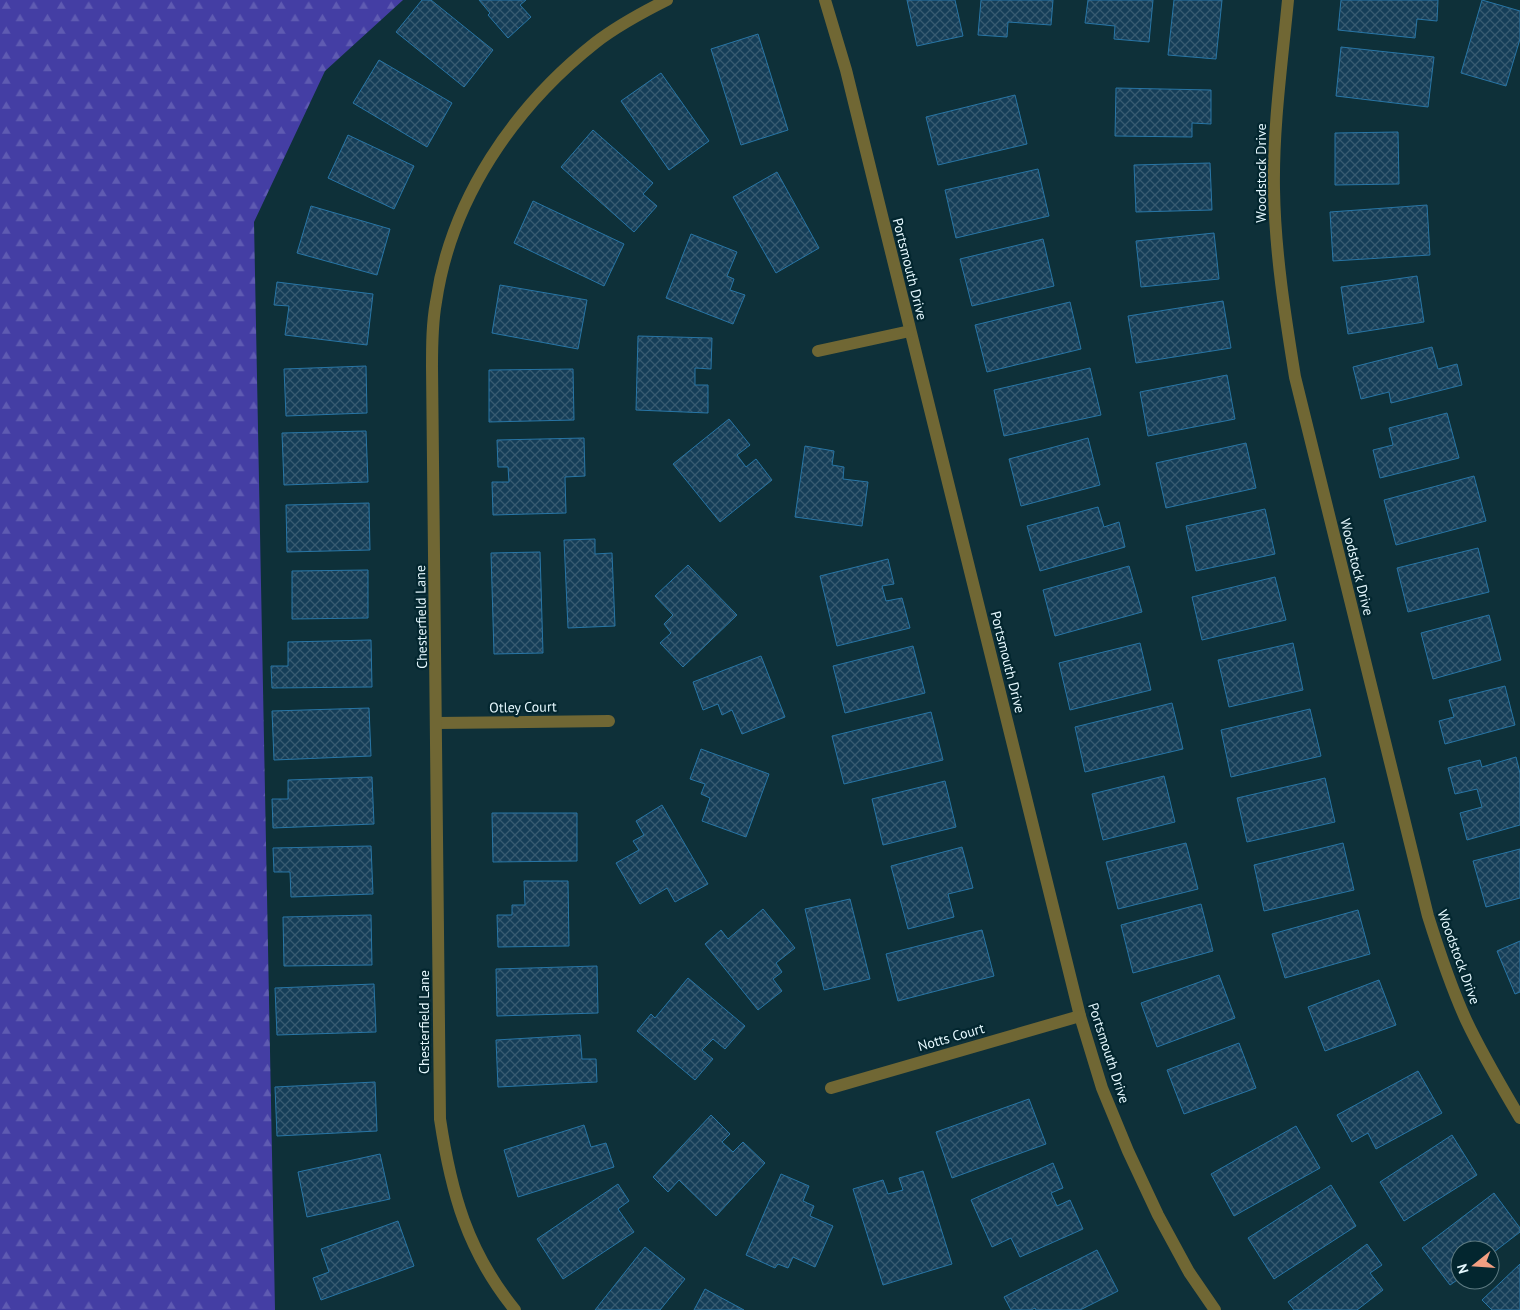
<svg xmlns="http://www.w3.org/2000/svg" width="1520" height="1310" font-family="'PT Sans',sans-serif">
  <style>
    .forest { fill: url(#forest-firs) }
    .building { fill: url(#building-cross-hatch); stroke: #2875a5 }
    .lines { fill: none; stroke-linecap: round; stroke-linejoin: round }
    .minor { stroke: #706734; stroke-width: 12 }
    .labels { text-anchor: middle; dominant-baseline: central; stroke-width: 4.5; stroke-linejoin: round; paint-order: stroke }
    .street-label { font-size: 14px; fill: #e5f8fe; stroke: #03262f }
  </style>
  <defs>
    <pattern id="forest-firs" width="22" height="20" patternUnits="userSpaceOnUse" patternTransform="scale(1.25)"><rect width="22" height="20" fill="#443ea4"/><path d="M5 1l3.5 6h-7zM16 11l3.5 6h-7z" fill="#5f5bb2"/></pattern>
    <pattern id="building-cross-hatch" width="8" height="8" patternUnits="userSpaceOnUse" patternTransform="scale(1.25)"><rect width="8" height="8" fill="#153e58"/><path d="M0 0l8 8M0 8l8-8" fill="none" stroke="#375b71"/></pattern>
  </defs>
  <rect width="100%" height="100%" fill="#0e3039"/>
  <path class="forest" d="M0,0H403L325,71L254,222L275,1310H0Z"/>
  <g class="building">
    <path d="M422,0H431L493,50L464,87L396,32Z"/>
    <path d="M479,0H526L520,5L531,17L508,38L488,15L490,13Z"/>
    <path d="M907,0H955L963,36L917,46Z"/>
    <path d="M981,0H1053L1051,25L1008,22L1007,37L978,35Z"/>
    <path d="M1088,0H1153L1149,42L1114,39L1115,26L1085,23Z"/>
    <path d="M1174,0H1222L1216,59L1168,55Z"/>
    <path d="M1341,0H1438L1437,21L1417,19L1415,38L1338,30Z"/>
    <path d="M1482,0L1520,11V39L1506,86L1461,73Z"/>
    <path d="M758,34L788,130L741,145L711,49Z"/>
    <path d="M1341,47L1434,57L1428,107L1336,96Z"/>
    <path d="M379,60L452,103L427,147L353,103Z"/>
    <path d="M661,73L709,141L669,170L621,101Z"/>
    <path d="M1116,88L1211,90V124L1192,123V137L1115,136Z"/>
    <path d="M1015,95L1027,144L938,165L926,117Z"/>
    <path d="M593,130L653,183L643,194L657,206L634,232L561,167Z"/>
    <path d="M1398,132L1399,184L1335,185V133Z"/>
    <path d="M348,135L414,166L394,209L328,178Z"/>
    <path d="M1210,163L1212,210L1136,212L1134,165Z"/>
    <path d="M1038,169L1049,216L956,238L945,190Z"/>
    <path d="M777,172L819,248L776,273L733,197Z"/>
    <path d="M533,201L624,244L604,286L514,243Z"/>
    <path d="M1427,205L1430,255L1333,261L1330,212Z"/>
    <path d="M311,206L390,229L377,275L297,253Z"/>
    <path d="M1214,233L1219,279L1141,287L1136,241Z"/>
    <path d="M691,234L737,252L727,276L734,279L730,290L745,295L733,324L666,298Z"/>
    <path d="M1043,239L1054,286L972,306L960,259Z"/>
    <path d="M1417,276L1424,322L1348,334L1341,287Z"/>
    <path d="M277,282L373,294L367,345L285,335L289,306L274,305Z"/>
    <path d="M500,285L587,300L578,349L492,333Z"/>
    <path d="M1223,301L1231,348L1136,363L1128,316Z"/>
    <path d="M1070,302L1081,349L987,372L975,325Z"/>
    <path d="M638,336L712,338L711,369L695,368V385H708V413L636,410Z"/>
    <path d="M1432,347L1438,369L1457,364L1462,385L1391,403L1389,392L1361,399L1353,367Z"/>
    <path d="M366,366L367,413L286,416L284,369Z"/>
    <path d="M1090,368L1101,415L1004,436L994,390Z"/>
    <path d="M573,369L574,420L489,422V370Z"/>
    <path d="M1227,375L1235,419L1148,436L1140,392Z"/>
    <path d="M1447,413L1459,458L1380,478L1373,450L1393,445L1389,428Z"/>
    <path d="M729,419L750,445L737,455L746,467L756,459L772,480L720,522L673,464Z"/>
    <path d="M366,431L368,482L284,485L282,433Z"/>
    <path d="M584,438L585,476L565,477L566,513L493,515L492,482H509L508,467H498L497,440Z"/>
    <path d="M1088,438L1100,485L1021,506L1009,459Z"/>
    <path d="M1246,443L1256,488L1166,508L1156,463Z"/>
    <path d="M805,446L834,451L832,465L844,467L843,479L868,482L862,526L795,517Z"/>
    <path d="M1474,476L1486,521L1396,545L1384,500Z"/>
    <path d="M369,503L370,550L287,552L286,505Z"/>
    <path d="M1098,507L1104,527L1119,522L1125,547L1040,571L1027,526Z"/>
    <path d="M1265,509L1275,554L1196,571L1186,526Z"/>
    <path d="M595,539V554L612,553L615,626L568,628L564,540Z"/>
    <path d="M1478,548L1489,592L1408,612L1397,568Z"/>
    <path d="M540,552L543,653L494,654L491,553Z"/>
    <path d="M888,559L894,584L882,586L886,601L902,598L910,628L837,646L820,576Z"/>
    <path d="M688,565L737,615L683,667L660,643L671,633L664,624L673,615L655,596Z"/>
    <path d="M1129,566L1142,612L1055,636L1043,590Z"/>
    <path d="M368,570V618L292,619V571Z"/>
    <path d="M1275,577L1286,620L1202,640L1192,597Z"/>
    <path d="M1489,615L1501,660L1433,679L1421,633Z"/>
    <path d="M371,640L372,687L272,688L271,666H288V642Z"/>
    <path d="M1140,643L1151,690L1070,710L1059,663Z"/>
    <path d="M1293,643L1303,690L1229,707L1218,660Z"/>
    <path d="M913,646L925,693L845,713L833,666Z"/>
    <path d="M761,656L785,717L742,734L732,710L722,715L718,704L703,710L693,682Z"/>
    <path d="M1505,686L1515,725L1445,744L1439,721L1454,717L1449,700Z"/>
    <path d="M1172,703L1183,749L1085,772L1075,727Z"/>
    <path d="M369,708L371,756L274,760L272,711Z"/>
    <path d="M1310,709L1321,756L1231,777L1221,730Z"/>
    <path d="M931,712L943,760L844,784L832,736Z"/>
    <path d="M701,749L769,774L746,837L702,821L710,798L701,794L705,784L690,779Z"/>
    <path d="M1516,757L1520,773V825L1467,840L1460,813L1482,807L1477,789L1455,794L1448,768L1480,760L1482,767Z"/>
    <path d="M1164,776L1175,822L1103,840L1092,794Z"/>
    <path d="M372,777L374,824L273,828L272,799H288V780Z"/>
    <path d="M1325,778L1335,822L1247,842L1237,798Z"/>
    <path d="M945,781L956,827L883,845L872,799Z"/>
    <path d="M662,805L708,884L675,902L667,888L640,904L616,863L639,850L633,841L644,835L636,821Z"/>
    <path d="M492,813H577V861L493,862Z"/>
    <path d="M1186,843L1198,889L1118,909L1106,862Z"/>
    <path d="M1343,843L1354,890L1264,911L1254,865Z"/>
    <path d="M371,846L373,894L291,897L290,872H274L273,848Z"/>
    <path d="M962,847L973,888L948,894L954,917L908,929L891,866Z"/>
    <path d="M1520,849V898L1486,907L1473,861Z"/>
    <path d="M524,881H568L569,946L498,947L497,915H512V905H525Z"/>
    <path d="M850,899L870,979L824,990L805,909Z"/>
    <path d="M1201,904L1213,951L1133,973L1121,925Z"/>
    <path d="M763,909L795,948L776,963L782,972L773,979L782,991L758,1010L705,944L721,930L728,939Z"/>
    <path d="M1358,910L1370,954L1285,978L1272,934Z"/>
    <path d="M371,915L372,965L284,966L283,917Z"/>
    <path d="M982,930L994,976L898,1001L886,954Z"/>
    <path d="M1520,941V992L1515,994L1497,951Z"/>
    <path d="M597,966L598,1013L497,1016L496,969Z"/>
    <path d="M1219,975L1235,1018L1157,1047L1141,1003Z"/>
    <path d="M688,978L745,1026L725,1049L713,1039L702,1050L713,1059L695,1080L637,1031L651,1014L655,1018Z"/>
    <path d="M1379,980L1396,1025L1325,1051L1308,1007Z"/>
    <path d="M374,984L376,1032L277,1035L275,988Z"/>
    <path d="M580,1035L582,1059H596L597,1082L498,1087L496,1040Z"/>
    <path d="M1239,1043L1256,1088L1184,1114L1167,1070Z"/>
    <path d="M1418,1071L1442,1113L1376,1149L1368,1133L1352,1142L1337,1115Z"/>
    <path d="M375,1082L377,1131L277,1136L275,1087Z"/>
    <path d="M1029,1099L1046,1144L952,1178L936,1132Z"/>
    <path d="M711,1115L730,1134L722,1142L733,1152L743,1142L765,1163L716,1216L679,1180L668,1192L653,1177Z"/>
    <path d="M584,1125L591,1147L606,1143L614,1167L518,1197L504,1150Z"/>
    <path d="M1296,1126L1320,1168L1234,1216L1211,1174Z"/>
    <path d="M1452,1135L1477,1175L1404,1221L1380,1182Z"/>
    <path d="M380,1154L390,1199L307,1217L298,1172Z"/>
    <path d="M1053,1163L1063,1188L1051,1193L1057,1206L1070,1200L1083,1229L1020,1257L1011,1238L992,1247L971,1200Z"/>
    <path d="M923,1171L952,1264L883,1285L853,1189L883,1180L888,1194L903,1190L899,1178Z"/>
    <path d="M781,1174L809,1186L803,1201L814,1206L810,1216L833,1226L815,1267L793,1257L788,1268L778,1264L775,1268L746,1255Z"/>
    <path d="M618,1184L629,1201L618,1209L634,1232L563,1279L537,1239Z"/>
    <path d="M1331,1185L1356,1226L1274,1279L1248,1238Z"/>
    <path d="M1494,1193L1520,1228V1232L1490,1255V1250H1460V1278L1450,1285L1422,1248Z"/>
    <path d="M398,1221L414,1266L321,1300L313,1278L329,1272L321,1249Z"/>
    <path d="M1367,1244L1382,1265L1370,1273L1383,1290L1357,1310H1294L1288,1302Z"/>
    <path d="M645,1247L685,1279L660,1310H595Z"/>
    <path d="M1097,1250L1118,1291L1080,1310H1036L1035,1308L1031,1310H1011L1004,1297Z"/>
    <path d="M1520,1264V1310H1492L1482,1300Z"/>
    <path d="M705,1289L744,1310H694Z"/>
  </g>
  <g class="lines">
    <g class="minor">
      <path d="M825,0L846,70L1080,1016L1102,1088L1128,1151L1158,1215L1189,1272L1215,1310"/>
      <path d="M1288,0C1282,63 1273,126 1274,189C1275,252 1285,315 1295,377L1428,916C1439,951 1451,987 1466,1020C1482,1054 1501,1086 1520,1118"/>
      <path d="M818,351L910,331"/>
      <path d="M437,723L609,721"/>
      <path d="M831,1088L1080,1016"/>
      <path d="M515,1310C467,1251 451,1192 440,1119L432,367C432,345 432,324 436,302C451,199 514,107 595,43C617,26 643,12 667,0"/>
    </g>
  </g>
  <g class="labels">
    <g class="street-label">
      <text transform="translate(1261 173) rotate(-90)">Woodstock Drive</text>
      <text transform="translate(910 269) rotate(76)">Portsmouth Drive</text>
      <text transform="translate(1357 567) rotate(76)">Woodstock Drive</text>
      <text transform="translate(421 617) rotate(-91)">Chesterfield Lane</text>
      <text transform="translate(1008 662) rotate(76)">Portsmouth Drive</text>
      <text transform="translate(523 707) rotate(-1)">Otley Court</text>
      <text transform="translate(1459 957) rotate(70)">Woodstock Drive</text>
      <text transform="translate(424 1022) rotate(-90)">Chesterfield Lane</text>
      <text transform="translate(951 1037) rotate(-16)">Notts Court</text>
      <text transform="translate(1109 1053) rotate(72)">Portsmouth Drive</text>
    </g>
  </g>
  <g transform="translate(1475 1265) rotate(253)"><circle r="24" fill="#03262f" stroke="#5d7a82"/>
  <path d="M0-4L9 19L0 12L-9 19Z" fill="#f39f82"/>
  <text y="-8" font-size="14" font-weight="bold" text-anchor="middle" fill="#e5f8fe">N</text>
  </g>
</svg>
